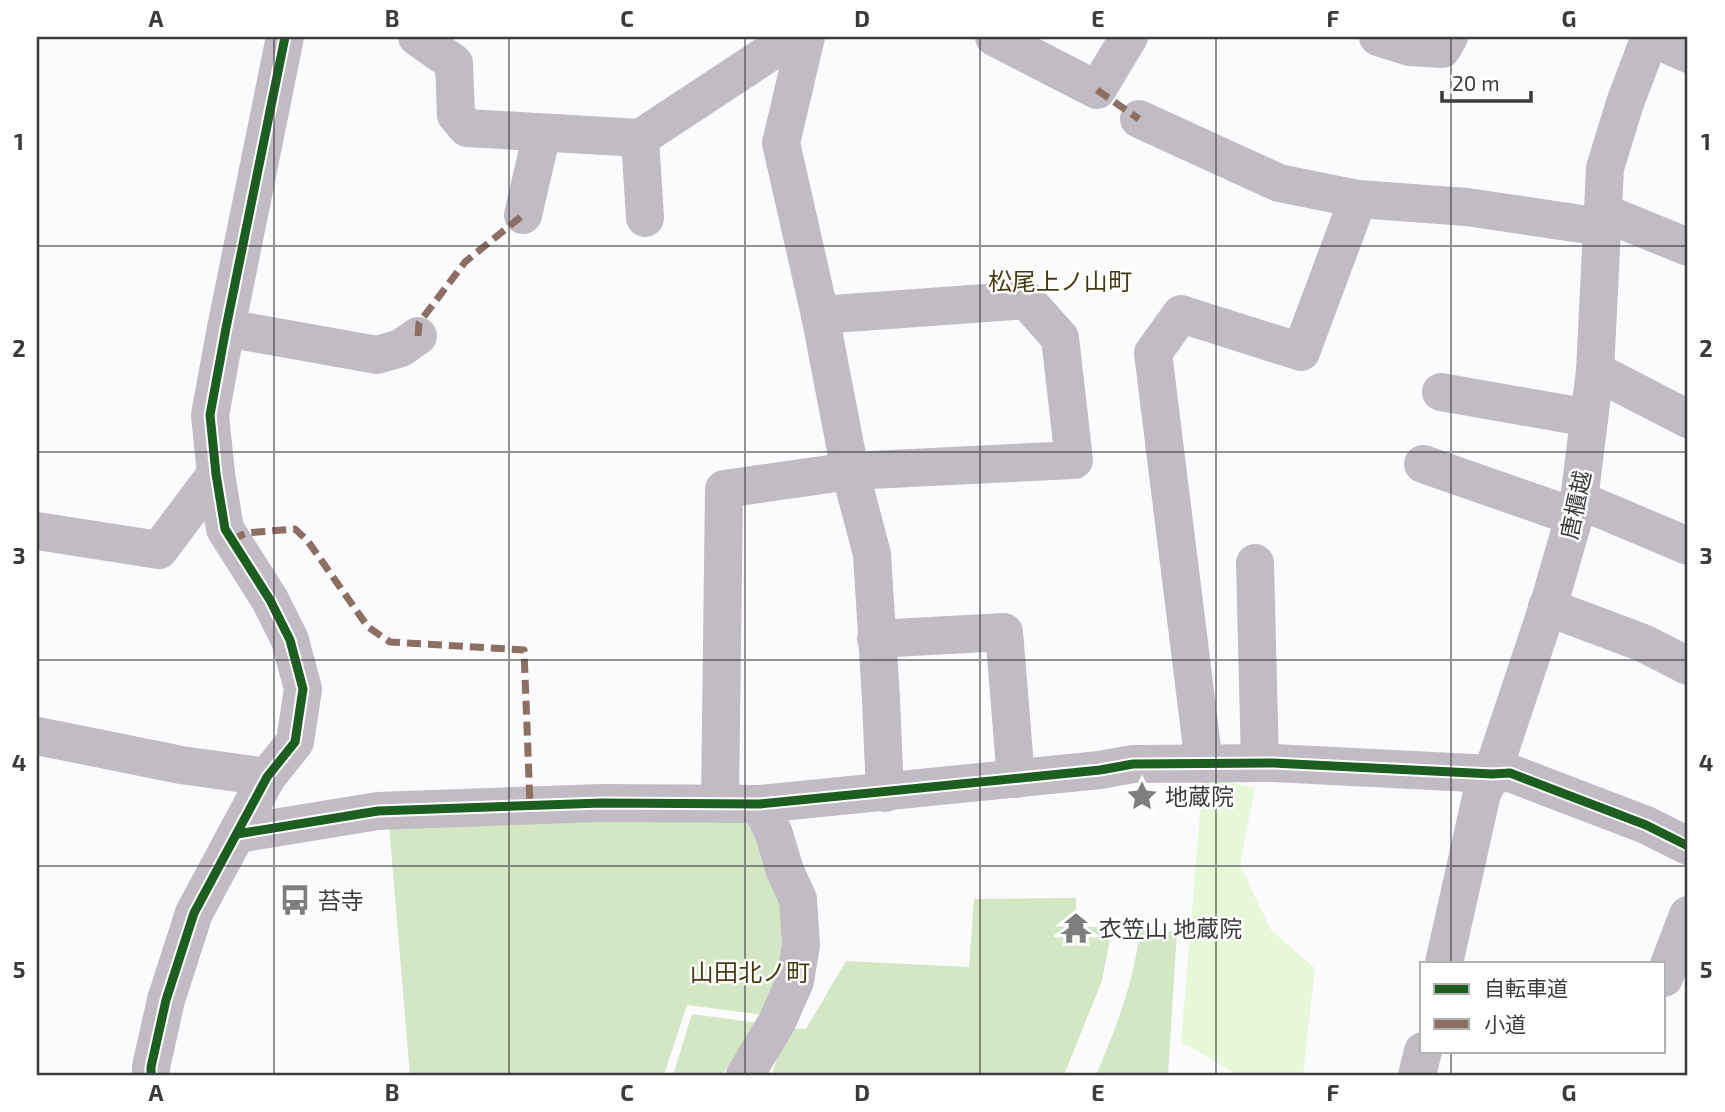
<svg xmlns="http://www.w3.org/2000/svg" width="1725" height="1112" font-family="'Exo 2','Noto Sans JP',sans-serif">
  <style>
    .green { fill: #e6f8d7 }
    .forest { fill: #d4e7c5 }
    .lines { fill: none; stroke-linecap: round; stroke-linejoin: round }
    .minor { stroke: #c1bbc3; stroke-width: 38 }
    .quiet { stroke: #8d6e63; stroke-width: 7; stroke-dasharray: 14 7; stroke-linecap: butt }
    .cycleway-casing { stroke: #fff; stroke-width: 13 }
    .cycleway { stroke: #1b5e20; stroke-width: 9 }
    .grid { fill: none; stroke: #3a3b3c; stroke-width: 2; stroke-opacity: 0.55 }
    .labels { text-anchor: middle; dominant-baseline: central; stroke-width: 5; stroke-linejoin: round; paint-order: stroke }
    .street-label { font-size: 23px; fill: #3a3b3c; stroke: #fff }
    .poi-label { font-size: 23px; fill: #3a3b3c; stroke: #fff; text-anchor: start }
    .neighbourhood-label { font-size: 24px; fill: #453b11; stroke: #fff }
    .neatline { fill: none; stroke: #3a3b3c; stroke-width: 2.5 }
    .grid-label { font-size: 23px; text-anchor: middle; font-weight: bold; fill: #3a3b3c }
  </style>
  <rect width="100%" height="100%" fill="#fbfbfd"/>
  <path class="green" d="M1203,776L1255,788L1240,865L1271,930L1315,968L1303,1075H1238L1181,1042Z"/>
  <g class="forest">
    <path d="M758,819L792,914L772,1016L687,1005L664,1075H410L389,826Z"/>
    <path d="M1076,898V926L1112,928L1102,981L1064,1075H772L786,1028L806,1029L846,961L969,967L974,899Z"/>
    <path d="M1140,928L1177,932L1168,1075H1096C1116,1028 1135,980 1140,928Z"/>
    <path d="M692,1014L759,1023L734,1061L721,1075H673Z"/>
  </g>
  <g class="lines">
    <g class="minor">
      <path d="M417,37L454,63L456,115L467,128L640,138L772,51L790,37"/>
      <path d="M806,37L781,143L820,315L850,471L872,554L881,699L885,793"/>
      <path d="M994,37L1097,90L1129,37"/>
      <path d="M1378,37L1410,47L1442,49L1449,37"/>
      <path d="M1650,37L1688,54"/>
      <path d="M1139,119L1279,183L1358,199L1467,207L1602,227"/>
      <path d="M640,138L645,218"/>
      <path d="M1602,212L1688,247"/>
      <path d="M523,215L542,133"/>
      <path d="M226,328L377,355L401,348L418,336"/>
      <path d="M1595,371L1688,419"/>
      <path d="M1441,392L1589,418"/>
      <path d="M1423,464L1575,517"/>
      <path d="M1579,500L1688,546"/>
      <path d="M37,531L159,550L216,474"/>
      <path d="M1255,563L1260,763"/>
      <path d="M1547,607L1643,643L1688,666"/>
      <path d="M876,639L1004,632L1016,779"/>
      <path d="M37,736L181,765L267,777"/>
      <path d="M1204,764L1153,353L1181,314L1301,352L1358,199"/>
      <path d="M720,803L724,489L850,471L1074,460L1060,338L1026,300L820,315"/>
      <path d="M237,834L378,811L602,803L760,804L1100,770L1133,764L1273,763L1492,774L1510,773L1646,825L1688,846"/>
      <path d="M1444,963L1482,793L1492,774L1551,597L1579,500L1595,371L1605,168L1625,103L1650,37"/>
      <path d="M1664,978L1688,915"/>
      <path d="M151,1075V1067L166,1000L194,913L267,777L295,742L303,689L290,640L270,600L225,529L216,474L210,415L226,328L285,37"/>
      <path d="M745,1075L777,1022L795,981L801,945L798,899L785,871L774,834L760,804"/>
      <path d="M1417,1075L1423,1051"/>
    </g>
    <g class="quiet">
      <path d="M1097,90L1139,119"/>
      <path d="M418,336L419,323L465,262L523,215"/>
      <path d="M232,540L246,533L295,529L307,540L368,627L390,642L524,650L530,805"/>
    </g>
    <defs>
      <g id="cycleway">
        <path d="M237,834L378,811L602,803L760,804L1100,770L1133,764L1273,763L1492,774L1510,773L1646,825L1688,846"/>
        <path d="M151,1075V1067L166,1000L194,913L267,777L295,742L303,689L290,640L270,600L225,529L216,474L210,415L226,328L285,37"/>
      </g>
    </defs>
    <use href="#cycleway" class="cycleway-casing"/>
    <use href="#cycleway" class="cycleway"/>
  </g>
  <path class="grid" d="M274,37V1075M509,37V1075M745,37V1075M980,37V1075M1216,37V1075M1451,37V963M37,246H1688M37,452H1688M37,660H1688M37,866H1688M1451,1051V1075"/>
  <defs>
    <symbol id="sight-bare" viewBox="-9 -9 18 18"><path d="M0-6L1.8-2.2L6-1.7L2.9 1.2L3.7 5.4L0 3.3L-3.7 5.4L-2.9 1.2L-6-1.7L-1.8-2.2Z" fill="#7e7e80" stroke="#fff" stroke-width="2.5" paint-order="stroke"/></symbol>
    <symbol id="bus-bare" viewBox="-9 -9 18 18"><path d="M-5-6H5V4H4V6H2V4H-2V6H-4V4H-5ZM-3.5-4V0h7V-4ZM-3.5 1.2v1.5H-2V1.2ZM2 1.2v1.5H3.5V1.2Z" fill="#7e7e80" stroke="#fff" stroke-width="2.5" paint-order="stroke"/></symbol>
    <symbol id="temple-bare" viewBox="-9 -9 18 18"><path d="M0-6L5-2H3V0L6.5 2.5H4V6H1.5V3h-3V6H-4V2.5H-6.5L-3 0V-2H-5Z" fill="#7e7e80" stroke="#fff" stroke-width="2.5" paint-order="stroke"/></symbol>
  </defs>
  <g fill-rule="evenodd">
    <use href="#sight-bare" x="1120" y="774" width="44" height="44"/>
    <use href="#bus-bare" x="273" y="878" width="44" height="44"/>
    <use href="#temple-bare" x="1054" y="906" width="44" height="44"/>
  </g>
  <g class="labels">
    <g class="street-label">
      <text transform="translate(1575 505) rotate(-78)">唐櫃越</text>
    </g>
    <g class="poi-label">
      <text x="1165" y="796">地蔵院</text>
      <text x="318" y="900">苔寺</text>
      <text x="1099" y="928">衣笠山 地蔵院</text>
    </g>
    <g class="neighbourhood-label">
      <text x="1060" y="280">松尾上ノ山町</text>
      <text x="750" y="971">山田北ノ町</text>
    </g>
  </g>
  <rect width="1725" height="1112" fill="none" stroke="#ffffff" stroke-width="77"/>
  <rect x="1420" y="962" width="245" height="91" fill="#ffffff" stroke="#b0b1b1" stroke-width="2"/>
  <rect x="1434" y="984" width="35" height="10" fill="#1b5e20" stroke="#b0b1b1" stroke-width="2"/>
  <text x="1484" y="996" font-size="21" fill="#3a3b3c">自転車道</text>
  <rect x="1434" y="1019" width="35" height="10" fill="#8d6e63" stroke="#b0b1b1" stroke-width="2"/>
  <text x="1484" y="1032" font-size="21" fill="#3a3b3c">小道</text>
  <path d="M1442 91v10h89v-10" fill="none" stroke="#3a3b3c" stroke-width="3.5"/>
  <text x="1452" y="91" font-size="21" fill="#3a3b3c" stroke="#ffffff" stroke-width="5" paint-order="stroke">20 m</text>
  <rect x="38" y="38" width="1648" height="1036" class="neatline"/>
  <g class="grid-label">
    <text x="156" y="27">A</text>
    <text x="392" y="27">B</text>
    <text x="627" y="27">C</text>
    <text x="862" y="27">D</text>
    <text x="1098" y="27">E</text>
    <text x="1333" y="27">F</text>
    <text x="1569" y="27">G</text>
    <text x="19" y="150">1</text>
    <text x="1706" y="150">1</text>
    <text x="19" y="357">2</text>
    <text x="1706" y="357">2</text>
    <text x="19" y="564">3</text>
    <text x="1706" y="564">3</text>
    <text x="19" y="771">4</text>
    <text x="1706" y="771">4</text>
    <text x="19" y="978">5</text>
    <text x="1706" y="978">5</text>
    <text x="156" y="1101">A</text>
    <text x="392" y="1101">B</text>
    <text x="627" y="1101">C</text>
    <text x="862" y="1101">D</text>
    <text x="1098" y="1101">E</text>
    <text x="1333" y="1101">F</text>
    <text x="1569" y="1101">G</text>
  </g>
</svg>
